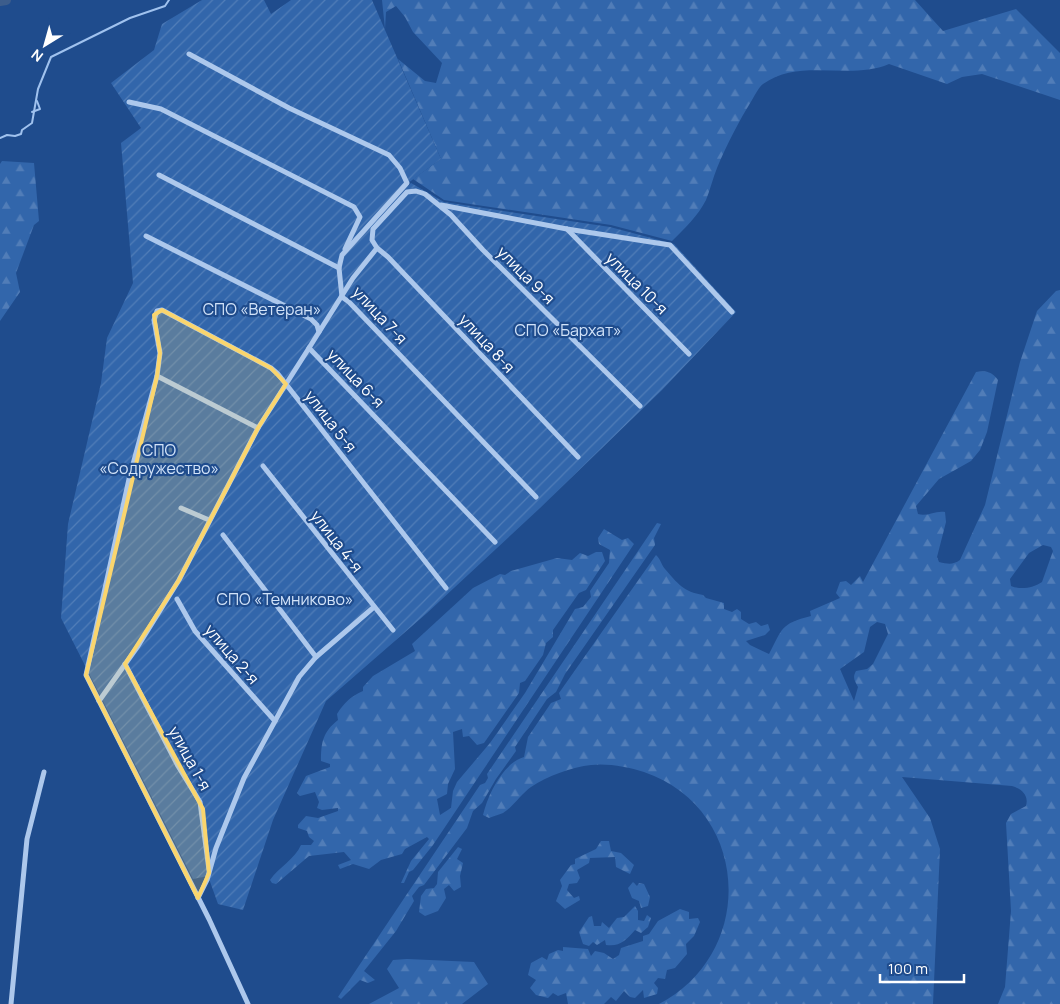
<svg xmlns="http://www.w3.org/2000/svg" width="1060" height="1004" font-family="Manrope,sans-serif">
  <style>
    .forest { fill: url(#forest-firs); fill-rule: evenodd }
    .garden { fill: url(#garden-furrows) }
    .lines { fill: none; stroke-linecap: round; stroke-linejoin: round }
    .stream { stroke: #a0c2ee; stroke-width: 2 }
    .river { stroke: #3c5d8c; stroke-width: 10 }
    .minor { stroke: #adc8ec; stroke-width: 5 }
    .marked { fill: #fad56d; fill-opacity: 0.2; stroke: #fad56d; stroke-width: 4; stroke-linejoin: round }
    .labels { text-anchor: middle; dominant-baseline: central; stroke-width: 4.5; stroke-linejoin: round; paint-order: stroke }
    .street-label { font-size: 16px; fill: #fff; stroke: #1f4c8d }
    .park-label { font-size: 16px; fill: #d2e3f9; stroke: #1f4c8d }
  </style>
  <defs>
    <pattern id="forest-firs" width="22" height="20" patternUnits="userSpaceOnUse" patternTransform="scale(1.25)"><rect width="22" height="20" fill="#3266ab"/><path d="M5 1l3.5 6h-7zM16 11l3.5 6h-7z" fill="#517db8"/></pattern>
    <pattern id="garden-furrows" width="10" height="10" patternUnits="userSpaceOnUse" patternTransform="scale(1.25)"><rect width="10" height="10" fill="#3266ab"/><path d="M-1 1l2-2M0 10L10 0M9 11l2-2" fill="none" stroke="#517db8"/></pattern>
  </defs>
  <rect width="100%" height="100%" fill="#1f4c8d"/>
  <g class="forest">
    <path d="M382,0H915L943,31L1016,9L1060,53V100L982,74L962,77L947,84L889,64C849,81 800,57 763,84C759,87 755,95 752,100C739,121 727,144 717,168C713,178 710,190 706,200C698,216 684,229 672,241L611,225L444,200L413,179L441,159L398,59L425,81L436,83L442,63L413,32L405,17L396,6L386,12L385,29Z"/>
    <path d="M2,161L34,163L39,221L34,225L16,273L20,292L0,321V164Z"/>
    <path d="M1060,290V1004H998L1005,987L1011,911L1006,823L1011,814L1026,806C1029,795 1022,789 1012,786L902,777L930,818L940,849L933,1004H659C758,952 750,808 644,772C628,767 608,763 591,765C572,767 547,776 531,787C522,793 512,808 503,813C499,815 493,816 489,818L483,815C488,794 503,763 524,757L528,737L551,703L561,699L559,693L656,555C661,560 661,564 665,569C677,583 684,592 703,595L706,598L724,603V609L732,612L737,609L741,612V619L749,624L756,622L761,626L768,624L770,630L765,635L746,641L750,645L769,654C783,628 780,624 811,616L810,611L840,598L836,593L840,582L846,581L851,585L860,576L863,582L976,372C986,370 992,372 998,380L987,432L980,450L971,461L939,479L916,506L918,514C927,517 936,510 945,512L946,522L937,557L939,562C948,564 953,565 960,560L985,505L1020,362L1037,311L1056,291ZM1043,545L1051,547L1053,551L1042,582C1034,588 1020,590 1011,586L1010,579L1029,553ZM877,622L885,624L888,634L873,664L867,669L856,671C852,678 855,681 858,687L854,701L840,669L864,652L870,627Z"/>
    <path d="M657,523L661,524L654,538L655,545L565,674L556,692L547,699L515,747L516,751L496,779L482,803L473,811L467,828L424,885L419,887L412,896L414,901L396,931L364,971L375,980L368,983L360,980L341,999L338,997L480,785L485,783L488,778L487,774Z"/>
    <path d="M604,529L622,540L628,538L634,544L433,845L413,870L409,872L404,883H401L411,861L429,839L427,837L405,849L402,854L381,860L369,869L353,864L340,869L338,865L351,860L344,852L309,856L276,884L272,883L270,880C279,867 295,859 301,845H311L314,841L309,837L307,831L298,828V825L306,816L318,818L338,811V808L322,810L317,808L319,802L315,792L300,796L297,793L306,776L330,767V764L321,761C321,742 323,732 338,720L337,714C344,703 351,696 363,691V687L373,676L415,651L412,644L473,588L500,574L505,575L511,571L557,558L572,560L580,553L588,556L596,552H602L605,561L586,590L579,593L553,630V637L546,643L543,655L525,681L520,683L519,693L484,743L477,745L469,736L463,737L462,729L453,732L455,769L448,784L447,794L437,799L440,815L451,808L453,791L457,782L490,743L525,693L575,609L583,607L591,597L590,591L609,563L610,550L599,544L598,538Z"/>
    <path d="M601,841H609L611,851L621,853L634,865L630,874L616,867L615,857L590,858L589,863L577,870L580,878L577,883L569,884L567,890L574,898L579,896L580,900L565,909L556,901L562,886L560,880L571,865L575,864V859L596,849Z"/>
    <path d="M458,847L462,849L457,859L463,863L460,876L461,887L454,891L449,885L444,889L446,898L438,911L425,916L419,912L421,896L426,889L434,888L437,884L438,872Z"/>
    <path d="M633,882L637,886L639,883L644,884L650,897L648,906L641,908L639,901L632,898L628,888Z"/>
    <path d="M635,906L638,911V920L644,921L647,915L651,918L648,927L641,933L635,930C626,940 620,947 606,945L605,940L597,945L593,942L589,946L583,944L579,932L589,917L592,916L594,926H601L602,922L609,928L617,918L624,917Z"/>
    <path d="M680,909L689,912V919L698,918L700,922L694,936L686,944L687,954L675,968L667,970L665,979L658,978L654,983L658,988L657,994L644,998L643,990L635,998L630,997L624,991L616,1001L611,997L604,1004H568L566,993L558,996L553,993L548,998L536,995L530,988L536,980L528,975L531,963L542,957L547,960L549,954L558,950L563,951V947L588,949L591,956L595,951L604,953L613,959L619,955L621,948L643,941V936L649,934L658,921Z"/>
    <path d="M407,959L474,962L488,984L462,1004H359H369L399,988L387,969L393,960Z"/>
  </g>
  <path class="garden" d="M202,0H264L271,14L291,0H372L441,159L408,183V186L411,183L444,202L610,227L674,244L736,312L662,390L540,508L427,613L326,701L273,820L243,910L218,904L208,876L193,879L61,618L68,524L101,383L107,338L133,283L121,143L141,128L111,83L154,50L162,24Z"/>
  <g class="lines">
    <g class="stream">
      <path d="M32,112L40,109L37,101"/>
      <path d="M0,138L7,135L15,136L21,134L22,130L32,123L38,89L51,57L130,18L165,6L169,0"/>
    </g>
    <path class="river" d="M0,1L6,0"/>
    <g class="minor">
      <path d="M189,54L289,108L389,155L400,168L407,183L342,255L339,268"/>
      <path d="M129,102L161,109L354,207L360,217L345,249"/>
      <path d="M159,175L339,268L342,297L349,302L536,497"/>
      <path d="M441,205L567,229L670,245L732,312"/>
      <path d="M567,229L689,354"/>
      <path d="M146,236L311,319L317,325L319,332L309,348L495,542"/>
      <path d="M377,248L388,257L578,457"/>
      <path d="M319,332L353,278L377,248L372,240L373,229L407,192L416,191L425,194L451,215L483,250L640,406"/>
      <path d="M157,376L258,428"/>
      <path d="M263,466L393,630"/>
      <path d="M181,508L209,520"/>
      <path d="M223,535L316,657"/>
      <path d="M177,599L195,631L275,721"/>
      <path d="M125,664L178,766L200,802L209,870"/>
      <path d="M99,701L138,646L179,580L258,428L309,348"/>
      <path d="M198,898L207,880L216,848L244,778L299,677L316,657L374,607"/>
      <path d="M11,1004L27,839L44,772"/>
      <path d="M248,1004L209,919L86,675L129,479L157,376L160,353L154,320L157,311L162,310L271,368L278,374L446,588"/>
    </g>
  </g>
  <path class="marked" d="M162,310L271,368L286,384L258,428L179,580L125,664L203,809L209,873L198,898L86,675L157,376L160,353L154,315Z"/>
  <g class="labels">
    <g class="street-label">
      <text transform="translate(526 275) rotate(45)">улица 9-я</text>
      <text transform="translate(637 283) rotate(45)">улица 10-я</text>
      <text transform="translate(380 315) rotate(47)">улица 7-я</text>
      <text transform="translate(487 343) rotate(47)">улица 8-я</text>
      <text transform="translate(356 378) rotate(46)">улица 6-я</text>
      <text transform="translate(331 421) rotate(52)">улица 5-я</text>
      <text transform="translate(337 541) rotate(52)">улица 4-я</text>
      <text transform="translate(232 654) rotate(49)">улица 2-я</text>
      <text transform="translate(190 758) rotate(61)">улица 1-я</text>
    </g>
    <g class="park-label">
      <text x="262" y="309">СПО «Ветеран»</text>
      <text x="568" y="330">СПО «Бархат»</text>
      <text x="159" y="450">СПО<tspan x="159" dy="18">«Содружество»</tspan></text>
      <text x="285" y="599">СПО «Темниково»</text>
    </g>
  </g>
  <g transform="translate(45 45) rotate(217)" stroke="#1f4c8d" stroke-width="4" paint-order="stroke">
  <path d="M0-4L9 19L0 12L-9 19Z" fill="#ffffff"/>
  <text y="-8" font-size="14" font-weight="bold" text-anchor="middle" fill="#ffffff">N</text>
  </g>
  <path d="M880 974v8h84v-8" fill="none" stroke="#ffffff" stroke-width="2.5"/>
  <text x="888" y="974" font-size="15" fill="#ffffff" stroke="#1f4c8d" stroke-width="4" paint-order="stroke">100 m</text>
</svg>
